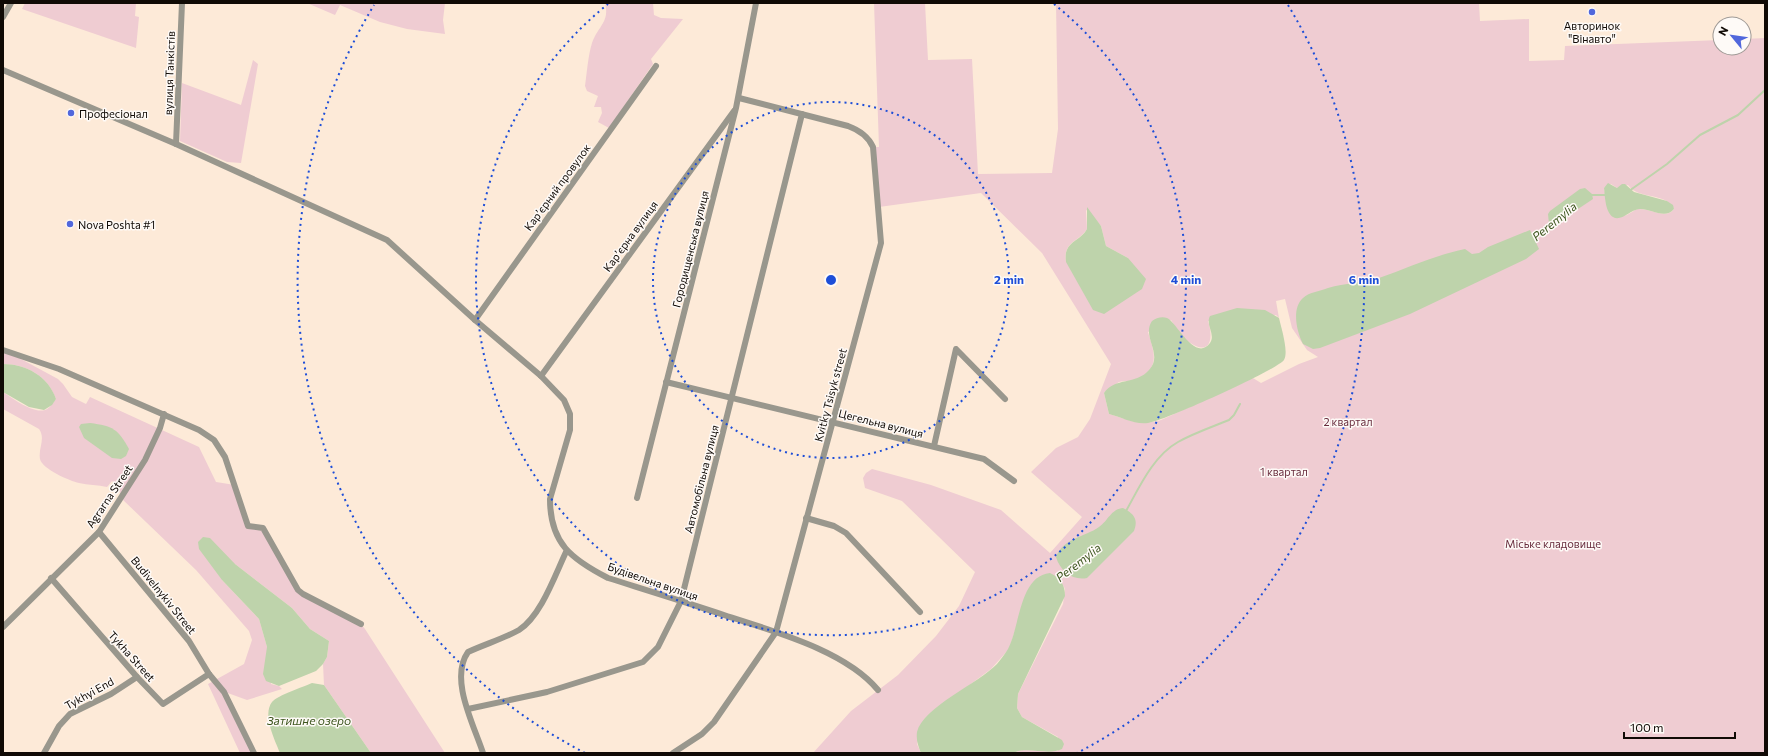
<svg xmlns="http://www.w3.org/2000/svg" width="1768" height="756" font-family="Commissioner,sans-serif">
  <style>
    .green { fill: #efccd2; fill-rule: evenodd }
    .water { fill: #bed3ab }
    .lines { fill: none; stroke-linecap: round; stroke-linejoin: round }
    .stream { stroke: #bed3ab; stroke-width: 2 }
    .minor { stroke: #99978d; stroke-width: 6 }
    .ring { fill: none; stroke: #1d4ed8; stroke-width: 2; stroke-dasharray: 2 4 }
    .poi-dot { fill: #5167dc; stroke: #fefaf7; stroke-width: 1.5 }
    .labels { text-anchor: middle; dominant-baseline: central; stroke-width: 3; stroke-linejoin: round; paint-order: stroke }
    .poi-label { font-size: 11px; fill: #100a05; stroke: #fefaf7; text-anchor: start }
    .street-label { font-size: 11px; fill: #100a05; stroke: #fefaf7 }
    .park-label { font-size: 11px; fill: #682c3d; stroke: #fefaf7 }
    .water-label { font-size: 12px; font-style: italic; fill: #3c551d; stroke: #fefaf7 }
    .centre { fill: #1d4ed8; stroke: #fefaf7; stroke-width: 2 }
    .ring-label { font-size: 12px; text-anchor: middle; font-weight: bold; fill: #1d4ed8; stroke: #fefaf7; stroke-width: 3; stroke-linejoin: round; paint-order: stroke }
  </style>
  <rect width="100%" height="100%" fill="#fdead8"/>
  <g class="green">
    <path d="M25,3H136L135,16L139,17L136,48L22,9Z"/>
    <path d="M307,3H445L443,20L445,34L407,29L380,22L340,5L335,15Z"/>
    <path d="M605,3H653L654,15L661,18L683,19L651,59L653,64L609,128L598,122L602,113L601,107H594L598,96L587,91L585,86C587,72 588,56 592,43C598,26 610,22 605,3Z"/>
    <path d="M874,3H925L928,60L972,59L978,174L1052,173L1058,129L1056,3H1479L1480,21L1529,19V61L1564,60L1565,46L1720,40V48H1744V39L1765,38V753H1013L1022,750L1058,751V737L1022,717L1017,708L1018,694L1063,604L1065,589L1061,581L1029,588L1009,649L991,669L925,718L917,744L921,753H813L851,711L898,675L936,636L959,606L975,572L902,501L865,488L863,478L866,473L872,469L931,485L1001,510L1050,553L1082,517L1031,472L1056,448L1078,437L1090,419L1111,364L1042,253L981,193L879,207L873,147H879ZM1611,184L1617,188L1628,185C1638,200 1667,192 1674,209C1666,220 1650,208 1638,209C1634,210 1631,213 1627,215C1623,216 1614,213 1609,212L1604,188ZM1086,210L1089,212L1101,226L1106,246L1128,258L1066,262C1063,241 1079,242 1087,229ZM1285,299L1292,328L1307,350L1318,357L1299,364L1261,383L1253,378L1161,420C1140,426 1129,420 1109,414L1104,393C1109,389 1114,385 1119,382C1125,380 1132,382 1137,379C1161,368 1154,352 1148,332L1171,320C1176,328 1181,337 1189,342C1210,357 1214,339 1208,321L1276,315L1279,318L1276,301Z"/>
    <path d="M253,60L258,64L241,163L227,162L180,141L182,83L241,105Z"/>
    <path d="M3,352H8L58,379L63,384L72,397L86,404L90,397L199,447L216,482L235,485L248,526L263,528L298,590L361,624L365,629L445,753H371L324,685L323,664L327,657L329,641L310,629L292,608L235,564L222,580L259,619L267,647L271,684L279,686L282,689L247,700L225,692L254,753H240L208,684L244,664L252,640L249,631L196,570L121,498L119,487L112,481L107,487C98,485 88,485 79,483C70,481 42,469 40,459C38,448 46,439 39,429L3,409V392C12,398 36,416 47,409C51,407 53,402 56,399C48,376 26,364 3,364Z"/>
  </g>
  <g class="water">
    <path d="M1608,183L1617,188L1622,184H1625L1634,192L1667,201L1673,205L1674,209C1665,220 1650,208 1639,209C1630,210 1621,222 1613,217C1605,212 1605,195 1604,188Z"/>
    <path d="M1585,188L1592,194L1593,199L1554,225L1549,224L1548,214L1550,211L1580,189Z"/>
    <path d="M1087,207L1101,226L1106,246L1128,258L1146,279L1142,289L1104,314L1093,310L1066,262C1063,241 1080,242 1087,229Z"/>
    <path d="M1530,230L1539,249L1526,259L1410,314L1320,348L1313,349L1303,344C1297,332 1291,309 1303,298C1309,292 1321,291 1328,288C1345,283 1363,283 1379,278C1408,268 1435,255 1465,249L1472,254L1479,253L1488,247Z"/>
    <path d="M1237,308L1265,310L1279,318C1281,327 1289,352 1284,360C1277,370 1162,422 1148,423C1135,425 1121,417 1109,414L1104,393C1115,377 1136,385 1149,370C1164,354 1141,337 1152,321C1156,318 1162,316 1167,318C1176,321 1195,363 1210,343C1216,334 1205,325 1210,316Z"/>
    <path d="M3,364C26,364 48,376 56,399L52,405L44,410L29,407L3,392Z"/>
    <path d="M90,423C113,426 118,429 129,449L126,456L121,459L112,458L84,438L79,427L81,424Z"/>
    <path d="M1123,508C1133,513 1139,519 1134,531L1087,578C1073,581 1060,571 1056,557C1063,538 1085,537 1099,527C1108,521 1111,509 1123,508Z"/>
    <path d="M203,537L210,538L235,564L292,608L310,629L329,641L327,657L323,664L316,671L279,686L266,681L263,674L267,647L259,619L222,580L199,549L198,542Z"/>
    <path d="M1050,573C1061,578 1065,585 1065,596L1018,694L1017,708L1022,717L1062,740L1064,744L1062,749C1048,756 1028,746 1013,753H921C918,746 916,740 917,732C923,707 979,683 997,664C1001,659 1005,654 1008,649C1020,627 1019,576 1050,573Z"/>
    <path d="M312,683L324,685L371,753H280C275,740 262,715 272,702C278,695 303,687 312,683Z"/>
  </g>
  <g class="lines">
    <g class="stream">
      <path d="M1629,191L1667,164L1700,135L1738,115L1765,90"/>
      <path d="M1590,195H1608"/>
      <path d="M1532,240L1551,222"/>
      <path d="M1126,511C1139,488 1153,456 1178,442C1194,433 1212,427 1229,420L1234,415L1240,404"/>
      <path d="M1057,578L1068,570"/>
    </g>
    <g class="minor">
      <path d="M3,17L11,3"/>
      <path d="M3,70L176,144L387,240L475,320L541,376L564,400L570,414V430L550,499C550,543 571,559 608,578C646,590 685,602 724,615C772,631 845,650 878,690"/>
      <path d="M176,144L182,3"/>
      <path d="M475,320L656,66"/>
      <path d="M3,350L59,369L199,430L214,440L225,457L248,526L263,528L298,590L303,594L361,624"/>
      <path d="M541,376L734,111"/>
      <path d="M666,382L984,459L1014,481"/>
      <path d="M934,446L956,349L1005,399"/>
      <path d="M637,498L736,108L756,3"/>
      <path d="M806,518L834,526L846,533L920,612"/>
      <path d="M99,532L189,641L209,674L224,692L254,753"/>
      <path d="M51,578L137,677L163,704L209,674"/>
      <path d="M3,627L99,532L145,460L160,428L164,414"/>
      <path d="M468,709L547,692L643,662L658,647L681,601L802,114"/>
      <path d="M44,753L59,726L70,714L111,694L137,677"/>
      <path d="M483,753C474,725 449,679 468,652C485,644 503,639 519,630C541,616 555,575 566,552"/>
      <path d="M673,753L702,734L714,722L776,632L881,243L873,147C868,136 859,130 848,126L739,98"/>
    </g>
  </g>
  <g class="ring">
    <circle cx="831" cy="280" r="178"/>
    <path d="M1054 4A355 355 0 1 1 608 4"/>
    <path d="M585 753A533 533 0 0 1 374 5M1288 5A533 533 0 0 1 1077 753"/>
  </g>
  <g class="poi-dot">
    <circle cx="1592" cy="12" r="4"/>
    <circle cx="71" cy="113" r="4"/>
    <circle cx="70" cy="224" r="4"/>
  </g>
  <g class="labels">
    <g class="poi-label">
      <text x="1592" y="25" text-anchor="middle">Авторинок<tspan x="1592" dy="13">"Вінавто"</tspan></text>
      <text x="79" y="113">Професіонал</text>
      <text x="78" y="224">Nova Poshta #1</text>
    </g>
    <g class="street-label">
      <text transform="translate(169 73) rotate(-88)">вулиця Танкістів</text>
      <text transform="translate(557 187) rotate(-54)">Карʼєрний провулок</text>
      <text transform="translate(630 236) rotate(-54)">Карʼєрна вулиця</text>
      <text transform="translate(690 249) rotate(-76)">Городищенська вулиця</text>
      <text transform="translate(830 395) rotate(-75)">Kvitky Tsisyk street</text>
      <text transform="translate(881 423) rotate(14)">Цегельна вулиця</text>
      <text transform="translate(701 479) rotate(-76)">Автомобільна вулиця</text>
      <text transform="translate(109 496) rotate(-56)">Agrarna Street</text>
      <text transform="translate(653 581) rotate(19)">Будівельна вулиця</text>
      <text transform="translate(164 595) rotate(51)">Budivelnykiv Street</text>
      <text transform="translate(132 656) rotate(48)">Tykha Street</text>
      <text transform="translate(89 693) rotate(-29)">Tykhyi End</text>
    </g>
    <g class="park-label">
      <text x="1348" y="421">2 квартал</text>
      <text x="1284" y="471">1 квартал</text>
      <text x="1553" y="543">Міське кладовище</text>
    </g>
    <g class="water-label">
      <text transform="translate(1554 221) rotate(-39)">Peremylia</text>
      <text transform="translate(1078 562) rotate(-38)">Peremylia</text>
      <text x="309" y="720">Затишне озеро</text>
    </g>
  </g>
  <circle cx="831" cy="280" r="6" class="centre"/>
  <g class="ring-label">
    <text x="1009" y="284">2 min</text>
    <text x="1186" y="284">4 min</text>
    <text x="1364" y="284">6 min</text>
  </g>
  <rect width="1768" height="756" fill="none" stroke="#100a05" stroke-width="8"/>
  <g transform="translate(1732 36) rotate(299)"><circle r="19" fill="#fefaf7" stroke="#9f9a96"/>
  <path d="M0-3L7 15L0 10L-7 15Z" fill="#5167dc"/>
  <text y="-6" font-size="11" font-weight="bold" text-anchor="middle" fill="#100a05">N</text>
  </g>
  <path d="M1624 732v6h111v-6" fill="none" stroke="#100a05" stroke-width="2"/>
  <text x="1630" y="732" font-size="12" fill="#100a05" stroke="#fefaf7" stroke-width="3" paint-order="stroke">100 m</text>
</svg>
